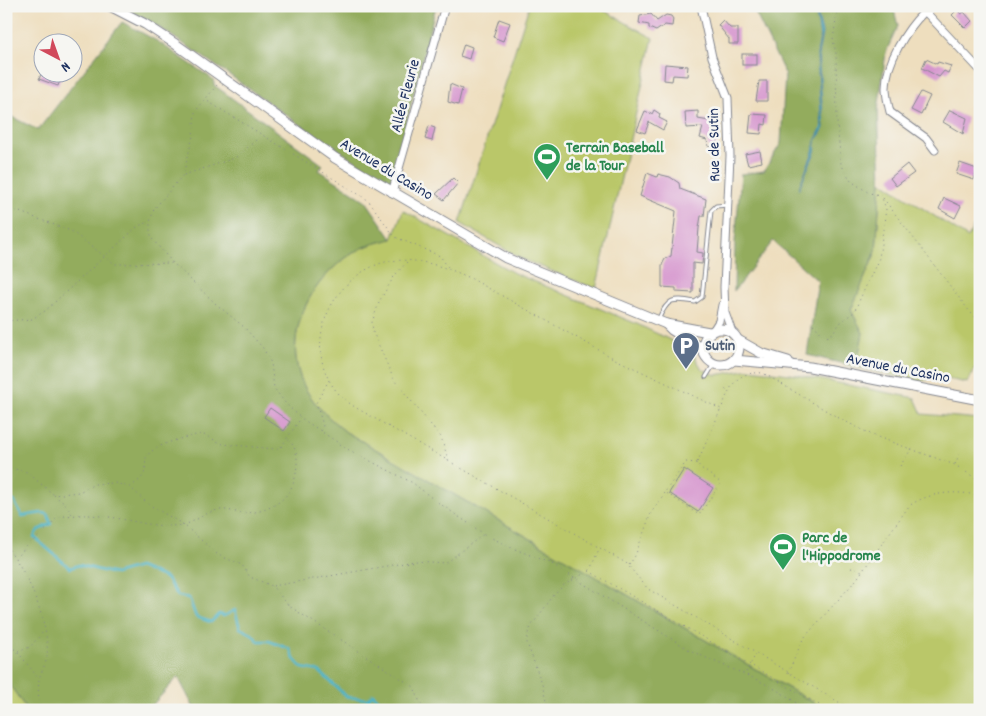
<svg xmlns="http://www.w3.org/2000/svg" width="986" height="716" font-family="Dekko,sans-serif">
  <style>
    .green { fill: #bac769; stroke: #6a7b64 }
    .forest { fill: #93ac5d; stroke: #576e5e }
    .water { fill: #4bb4c9; stroke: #337294 }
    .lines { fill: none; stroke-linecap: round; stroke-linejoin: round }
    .stream { stroke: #4bb4c9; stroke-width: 2.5 }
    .building { fill: #d695ce }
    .service-casing { stroke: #84868e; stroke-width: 5 }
    .minor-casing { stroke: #84868e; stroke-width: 9 }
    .tertiary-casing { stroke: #84868e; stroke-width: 11 }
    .path { stroke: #84868e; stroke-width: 1; stroke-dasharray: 1 4; stroke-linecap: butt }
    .service { stroke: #fff; stroke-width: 3 }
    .minor { stroke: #fff; stroke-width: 7 }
    .tertiary { stroke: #fff; stroke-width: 9 }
    .labels { text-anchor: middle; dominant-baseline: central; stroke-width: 5; stroke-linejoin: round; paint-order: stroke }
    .street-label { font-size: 16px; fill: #1b2f5e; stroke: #f6f6f2 }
    .leisure-label { font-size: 16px; font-weight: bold; fill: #27864d; stroke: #f6f6f2; text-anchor: start }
    .service-label { font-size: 16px; font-weight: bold; fill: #4e5e75; stroke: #f6f6f2; text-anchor: start }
  </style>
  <rect width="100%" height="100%" fill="#f6f6f2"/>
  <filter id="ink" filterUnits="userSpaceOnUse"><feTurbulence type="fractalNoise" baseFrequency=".02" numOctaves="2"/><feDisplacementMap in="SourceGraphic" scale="10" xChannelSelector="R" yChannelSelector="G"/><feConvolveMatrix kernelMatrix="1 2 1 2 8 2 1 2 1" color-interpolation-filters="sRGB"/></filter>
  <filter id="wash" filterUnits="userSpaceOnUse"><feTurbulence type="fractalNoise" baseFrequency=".0096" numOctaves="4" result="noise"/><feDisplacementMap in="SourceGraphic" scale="20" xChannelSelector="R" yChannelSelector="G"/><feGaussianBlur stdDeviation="1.12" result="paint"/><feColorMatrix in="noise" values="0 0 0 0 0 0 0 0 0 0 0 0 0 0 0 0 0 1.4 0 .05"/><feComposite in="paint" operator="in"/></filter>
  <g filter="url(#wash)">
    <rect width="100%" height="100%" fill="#eedebe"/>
    <g class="green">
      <path d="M529,6H596L653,38L596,289L522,259L460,223Z"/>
      <path d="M881,181L968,238L980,214V360L967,383L938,377L918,382L882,373L858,358L863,333L851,310L876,251Z"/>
      <path d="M403,210L514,273L637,324L691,350L702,369L716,375L750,369L797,375L915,398L922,414L980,419V710H826L346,432C330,419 315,406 305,388C277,334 315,268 367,246C375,243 384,241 392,239Z"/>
      <path d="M6,679L27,710H6Z"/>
    </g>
    <g class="forest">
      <path d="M123,6H436L391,182C298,130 216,59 123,6Z"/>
      <path d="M752,6H893L898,26L886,52L878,110L881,181L876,251L851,310L863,333L858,358L882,373L807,355L818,281L773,241L734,291L735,242L741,174L764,171L781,143L785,74Z"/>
      <path d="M122,22L157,41L214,80V85L323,165L319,170L366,201L392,239C384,241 375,243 367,246C315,268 277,334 305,388C315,406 330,419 346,432L826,710H195L178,677L148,710H27L6,679V114L38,130Z"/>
    </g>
    <path class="water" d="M818,6H820L817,13L822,33L818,55L824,128L816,141L815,152L798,190L813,152L815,141L822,127L817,55L820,37L816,12Z"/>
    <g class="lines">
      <path class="stream" d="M6,500L14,501L22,516L42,513L48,514L51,524L38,530L34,537L70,568L79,565L115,574L139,567L166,578L178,596L189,598L196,617L211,622L219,614L224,616L235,610L240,628L252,634L258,641H269L290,649L294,659L302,668L319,671L347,697L368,699L373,694L381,702L383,710"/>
    </g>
    <g id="blocks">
      <g class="building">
        <path d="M957,10L961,14L964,12L972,21L965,28L952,15Z"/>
        <path d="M651,14L657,21L666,15L671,16L673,19L672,26L665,25L656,31L649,28V25L639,23L640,16Z"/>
        <path d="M499,19L510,23L503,41L493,37Z"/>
        <path d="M723,20L730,28H738V44H729V39L718,25Z"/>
        <path d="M464,44L472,47L469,59L460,56Z"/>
        <rect x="742" y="54" width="15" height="11"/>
        <path d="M926,59L937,64L938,62L951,66L948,73L944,71L939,77L922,68Z"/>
        <path d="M665,64L688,66L687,76L673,75L672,81L664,80Z"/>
        <path d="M42,72H63L58,86L39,79Z"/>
        <path d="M759,81H767V101H756Z"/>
        <path d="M450,84L462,89L458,105L448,102Z"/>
        <path d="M921,92L930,96L921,115L911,110Z"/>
        <path d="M654,110L660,114L659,118L667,122L663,130L649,122L645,133L637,130L645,111L652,114Z"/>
        <path d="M950,110L967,118L963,134L943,122Z"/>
        <path d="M698,111V119L715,122L713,132L718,133L716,148L708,146L707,140L700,138L703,127L686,128L685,112Z"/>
        <path d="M751,114L767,115L766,125L762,124L761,134L749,133Z"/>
        <path d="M429,126L435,128L432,141L425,139Z"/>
        <path d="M760,151L762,162L748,165L745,154Z"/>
        <path d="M960,163L977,169L974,180L956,174Z"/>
        <path d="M907,164L914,173L896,186L890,178Z"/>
        <path d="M647,173L657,177L658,174L670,177L679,183L680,189L706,199L704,216H701L699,228L697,252L703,253L702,264L693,263V293L676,292V288L662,287V265L665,259L671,256L676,211L640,196Z"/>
        <path d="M453,178L458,183L444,200L436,194Z"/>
        <path d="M944,198L961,206L955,218L939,209Z"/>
        <path d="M270,408L290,422L284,431L264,417Z"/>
        <path d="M684,469L713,488L698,512L669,493Z"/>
      </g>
    </g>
  </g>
  <g filter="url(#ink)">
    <use href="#blocks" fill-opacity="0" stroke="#84868e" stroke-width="1"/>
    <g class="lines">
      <defs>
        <g id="service">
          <path d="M658,320C668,298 672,298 695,302L702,297L711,211L716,206L728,205"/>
          <path d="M706,377L714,364"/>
        </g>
        <g id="minor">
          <path d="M701,6L712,57L728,98L730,156L724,287L725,313L732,332"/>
          <path d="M920,6L980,70"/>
          <path d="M924,12C906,30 886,62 886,88C886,96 888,104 890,112L926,138L935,150"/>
          <path d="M392,193L445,6"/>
          <path d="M714,329L719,321L722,305"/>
        </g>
        <g id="tertiary">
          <path d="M110,6L145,24L174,43L335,158L506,258L666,324L709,332"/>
          <path d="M666,324L672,330L702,349"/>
          <circle cx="721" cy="347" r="18"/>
          <path d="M738,340L761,353L788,361"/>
          <path d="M734,360L810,367L980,400"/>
        </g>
      </defs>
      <use href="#service" class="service-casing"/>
      <use href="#minor" class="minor-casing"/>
      <use href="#tertiary" class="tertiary-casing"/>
      <g class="path">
        <path d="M217,85L195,112L193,136L183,175L154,209L150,222V231L152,239L173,263L216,304L244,327L263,348L271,363L274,388L286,404L301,418L349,450L413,483L433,499L484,534L510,547L552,564L688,649C728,670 769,679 805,710"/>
        <path d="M204,99L368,200L395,237L440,256L448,267"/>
        <path d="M184,175L235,158L261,136"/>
        <path d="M883,198L970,312L980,322"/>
        <path d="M6,207L71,231L115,264L173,263"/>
        <path d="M407,262L395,275L380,300L372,322L373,332L394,380L441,437L449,462"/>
        <path d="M6,321L32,319L45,311L138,226L149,222"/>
        <path d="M813,324L825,337L830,336L842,321L854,312L879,258L886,209L881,195L869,193L851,181L841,164L837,123L836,53L833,40L838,6"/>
        <path d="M722,386L728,392"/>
        <path d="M321,431L323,425L316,403L329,380"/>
        <path d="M697,463L686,462L665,492L699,515L721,483L701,468L697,463L721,409"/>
        <path d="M955,464L960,453"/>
        <path d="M900,466L912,448"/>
        <path d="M6,467L27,472L54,495L79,492L95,484L115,483L130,487L148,504L184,525L218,555L242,565L250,577L272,586L289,606L414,687L423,710"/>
        <path d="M130,487C137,482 144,478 145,470C146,466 145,462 146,458C151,445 188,436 202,434L223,444L275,449L281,447L301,418"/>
        <path d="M54,495L65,504L72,514"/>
        <path d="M6,546C27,571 50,623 47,657C46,664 41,672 39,679C38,688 38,701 40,710"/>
        <path d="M16,558C29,542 45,533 58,517C71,515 86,514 100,516C127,518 154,529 182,525C196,523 206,510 221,510C228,509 236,513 243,513C268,513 292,500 296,473C298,461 298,447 287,439"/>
        <path d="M629,565L635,556L651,513L665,493"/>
        <path d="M851,568L862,571"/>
        <path d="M589,571L828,710"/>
        <path d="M273,586L415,561L445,563L484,534"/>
        <path d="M6,643L17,651L39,679"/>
        <path d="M18,651L30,647L44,631"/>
        <path d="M746,672L756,654"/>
        <path d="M788,673L803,639L856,580L909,506C928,492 957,490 980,496"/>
        <path d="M548,710L542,684L527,643L528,633L532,625L554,595L564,585L590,570L599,549"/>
        <path d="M852,710L648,589L626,563L367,414C354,407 343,400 334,388C303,345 329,284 376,265C404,253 446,266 472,279L615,359L721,409C731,386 735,371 763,373L837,417L872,435L955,465L980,481"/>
      </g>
      <use href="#service" class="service"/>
      <use href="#minor" class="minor"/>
      <use href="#tertiary" class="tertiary"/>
    </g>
  </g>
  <defs>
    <symbol id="stadium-pin" viewBox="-11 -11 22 30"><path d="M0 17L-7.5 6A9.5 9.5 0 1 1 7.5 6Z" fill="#2e9e5b" stroke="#f6f6f2"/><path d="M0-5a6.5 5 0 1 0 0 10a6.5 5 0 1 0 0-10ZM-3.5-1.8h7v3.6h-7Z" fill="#fff"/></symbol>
    <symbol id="parking-pin" viewBox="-11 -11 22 30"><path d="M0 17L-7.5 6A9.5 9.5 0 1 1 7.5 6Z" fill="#5c6f8a" stroke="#f6f6f2"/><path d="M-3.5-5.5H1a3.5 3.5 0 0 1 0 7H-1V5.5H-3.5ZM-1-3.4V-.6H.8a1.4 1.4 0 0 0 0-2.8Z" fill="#fff"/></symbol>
  </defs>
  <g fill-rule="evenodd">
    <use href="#stadium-pin" x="531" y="141" width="32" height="43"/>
    <use href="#parking-pin" x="670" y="330" width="32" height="43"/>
    <use href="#stadium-pin" x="767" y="531" width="32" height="43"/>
  </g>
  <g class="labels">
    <g class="street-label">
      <text transform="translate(406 96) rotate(-75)">Allée Fleurie</text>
      <text transform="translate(715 145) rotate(-91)">Rue de Sutin</text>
      <text transform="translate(386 170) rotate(31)">Avenue du Casino</text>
      <text transform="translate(898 369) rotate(11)">Avenue du Casino</text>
    </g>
    <g class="leisure-label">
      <text x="566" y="148">Terrain Baseball<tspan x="566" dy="18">de la Tour</tspan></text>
      <text x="802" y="538">Parc de<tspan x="802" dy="18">l'Hippodrome</tspan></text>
    </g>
    <g class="service-label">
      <text x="705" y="346">Sutin</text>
    </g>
  </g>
  <rect width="986" height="716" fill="none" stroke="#f6f6f2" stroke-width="25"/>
  <g transform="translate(58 58) rotate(139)"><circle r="24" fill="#f6f6f2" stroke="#9ea6b7"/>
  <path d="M0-4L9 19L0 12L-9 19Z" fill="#d1495b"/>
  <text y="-8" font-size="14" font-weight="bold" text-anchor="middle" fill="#1b2f5e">N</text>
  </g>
</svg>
